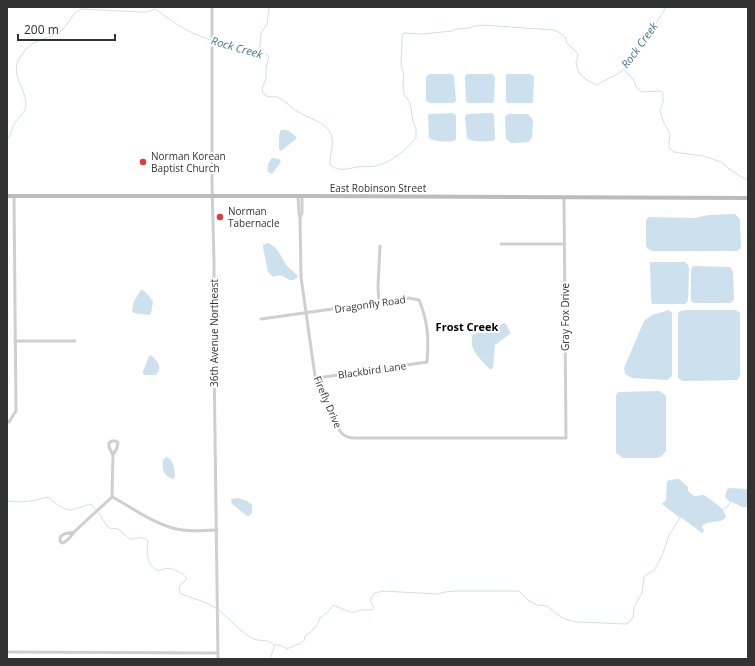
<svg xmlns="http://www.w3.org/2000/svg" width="755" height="666" font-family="'Open Sans',sans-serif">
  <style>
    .water { fill: #cde0ed }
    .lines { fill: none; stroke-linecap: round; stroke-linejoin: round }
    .stream { stroke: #cde0ed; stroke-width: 1 }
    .street { stroke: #cfcfcf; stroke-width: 3 }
    .secondary { stroke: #bcbcbc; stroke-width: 4 }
    .poi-dot { fill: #e63740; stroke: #fff; stroke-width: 1.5 }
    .labels { text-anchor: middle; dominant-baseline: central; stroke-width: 4; stroke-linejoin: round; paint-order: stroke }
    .poi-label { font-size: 10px; fill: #323232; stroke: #fff; text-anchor: start }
    .street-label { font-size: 10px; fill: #323232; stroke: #fff }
    .water-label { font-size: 11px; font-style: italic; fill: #3e7295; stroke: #fff }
    .neighbourhood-label { font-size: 11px; font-weight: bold; fill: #000; stroke: #fff }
  </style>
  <rect width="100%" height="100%" fill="#fff"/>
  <g class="water">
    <path d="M429,74H452L454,77L456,101L453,103H430L426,101V77Z"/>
    <path d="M467,74H492L495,77L494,101L493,103H468L466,101L465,76Z"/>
    <path d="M507,74H531L534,77L533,101L532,103H508L506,101V75Z"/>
    <path d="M453,113L456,115V139L454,141C447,142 435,142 429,138L428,115L430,114Z"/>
    <path d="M492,113L494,115L495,139L493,141C485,141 474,143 467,138L465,116L467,114Z"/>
    <path d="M508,114H528L533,120L532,138L528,142L511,143L506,139L505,117Z"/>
    <path d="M281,130C287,129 292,133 296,137V139L281,151L279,149V135Z"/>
    <path d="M272,158L279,159L281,162L272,174L268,172C267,167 268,162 272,158Z"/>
    <path d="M735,214L740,219L741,248L737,251H652L647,248L646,245V220L649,217L695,218L708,215Z"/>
    <path d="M267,243C279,246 281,259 288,267C291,270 295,273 298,276L296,279C285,284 287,271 273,277L268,272L263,247V245Z"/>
    <path d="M650,262H685L688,265L689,269L688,301L685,304H652L651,298Z"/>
    <path d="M693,266L730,267L733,272L734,299L731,303H693L691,300V270Z"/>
    <path d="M141,290H143L149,296L153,302L151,313L149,315L134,313L132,312L134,301Z"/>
    <path d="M669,310L672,313V376L669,379L667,380L632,378L625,374L624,368L644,321L652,315Z"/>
    <path d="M687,310H736L740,313V375L739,378L737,380L683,381L678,378V313L681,311Z"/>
    <path d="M505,323C508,326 508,329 511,333L495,345L493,368L491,370L490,369C486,366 484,363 481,360C473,351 471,346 472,335Z"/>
    <path d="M151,355C158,362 163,366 156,375H145L143,374V372L149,356Z"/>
    <path d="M660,391L666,396V451L661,457L655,458H623L616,453V395L618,392Z"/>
    <path d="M166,457C174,460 174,468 175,476L173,479C163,476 162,469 163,460Z"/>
    <path d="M677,479H679C682,482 685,484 688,487V491L694,496L704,495C712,501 724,507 726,517C720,525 710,519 702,526L704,531L702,533L682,518H680L662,504L666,500L667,482L669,480Z"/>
    <path d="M729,488L747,489L748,490V507H742L732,502H730L725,497L727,490Z"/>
    <path d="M238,498L247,501L252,505V513L249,516H247L232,504L231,500L232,499Z"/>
  </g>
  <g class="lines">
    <g class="stream">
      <path d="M258,50L260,46L261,33L267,24L269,7"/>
      <path d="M624,70L633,79L637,88L642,92L661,91L663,93V102L660,111L664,123L670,134L669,143V148L674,152L703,156L710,158L721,162L729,169L748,181"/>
      <path d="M7,140C11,136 12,129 14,124C18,118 25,113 26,106C27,89 10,76 19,59C23,53 28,45 36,42C44,38 53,37 61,31C66,27 68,22 72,17C74,13 78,11 81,9L141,12H147L155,9C160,12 163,15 168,18C177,25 189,32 200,36C218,44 238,44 256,51L258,50C262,53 267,52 269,58C267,63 266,67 266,72C266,74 266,76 266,78C265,83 259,90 265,95C268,98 274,96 277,97C285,100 290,107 297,111C307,118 324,121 330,132C336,142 329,154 330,165C339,172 347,169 357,167C363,166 369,167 375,166C391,163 406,150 416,138V129L413,121L410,103L404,94L403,82L404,75L401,65L402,38V35L404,33L423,34L452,31L457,29L469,28L474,26L482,25L554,30L560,33L566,38V42L577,53L578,55L576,63L579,73L587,80L597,85C605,79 617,76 624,69C629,64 632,56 636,50C639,46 643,43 646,39C653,28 660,17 666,7"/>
      <path d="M7,501L19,502L32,501L48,497C54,502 61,509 70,510C75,510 85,505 91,504L96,510"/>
      <path d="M722,510L728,506L730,502"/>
      <path d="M98,512L107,526L109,528L118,529L130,539C138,539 141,535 148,541C146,553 147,567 159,571C168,565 180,571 187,578L186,580L179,586L180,593L181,594L204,602L216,608"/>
      <path d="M219,610C229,618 242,634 254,639C262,642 267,638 274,645H280L287,649L295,645L300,644L304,641L305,636L314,629L317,625L320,618L329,611L333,605L350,612H355C360,609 366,610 372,610L374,608L371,602V598L375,593L383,591L437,594L445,592L455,591H519L529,601L537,605L547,606L562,618L576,622L627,624L633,618L634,607L642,593L644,577L647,574L653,571L656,567L663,553L669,535L680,518"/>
      <path d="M271,659C270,654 274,652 274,646"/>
    </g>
    <g class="street">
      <path d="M212,7V185L214,262V359L218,659"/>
      <path d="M298,196L299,214L300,217L301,277L315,376L340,431C344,437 349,438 355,438H566L564,197"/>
      <path d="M300,217L302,213V196"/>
      <path d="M501,244H565"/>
      <path d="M379,302L378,287L380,246"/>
      <path d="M261,319L404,299L409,298L419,300C428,321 429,340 427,362L324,377L320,378L317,381"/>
      <path d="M15,341H75"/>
      <path d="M9,422L16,411L14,196"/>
      <path d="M112,497L116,499C135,510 161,528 183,530C194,532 205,530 217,530"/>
      <path d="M74,532L64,534L60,537V541L62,543C68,542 71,536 74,532L112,497L113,455L117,448L118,443L116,441H112L109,443V447L113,455"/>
      <path d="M7,652L218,653"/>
    </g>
    <path class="secondary" d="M7,196H312L748,198"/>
  </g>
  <g class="poi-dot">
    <circle cx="143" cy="162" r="4"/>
    <circle cx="220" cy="217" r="4"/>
  </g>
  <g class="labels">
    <g class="poi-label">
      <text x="151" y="156">Norman Korean<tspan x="151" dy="12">Baptist Church</tspan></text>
      <text x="228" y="211">Norman<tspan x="228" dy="12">Tabernacle</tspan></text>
    </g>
    <g class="street-label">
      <text x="378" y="188">East Robinson Street</text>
      <text transform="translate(370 304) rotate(-8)">Dragonfly Road</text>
      <text transform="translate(565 317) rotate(-90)">Gray Fox Drive</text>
      <text transform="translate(214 333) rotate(-90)">36th Avenue Northeast</text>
      <text transform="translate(372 370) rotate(-8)">Blackbird Lane</text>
      <text transform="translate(328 402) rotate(67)">Firefly Drive</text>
    </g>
    <g class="water-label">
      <text transform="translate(639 45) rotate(-54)">Rock Creek</text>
      <text transform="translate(237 47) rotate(16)">Rock Creek</text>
    </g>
    <g class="neighbourhood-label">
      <text x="467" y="326">Frost Creek</text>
    </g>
  </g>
  <rect width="755" height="666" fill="none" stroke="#323232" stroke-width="16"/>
  <path d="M18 34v6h97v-6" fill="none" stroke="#323232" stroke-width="2"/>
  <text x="24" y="34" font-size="12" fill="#323232" stroke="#ffffff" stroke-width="3" paint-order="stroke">200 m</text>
</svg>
